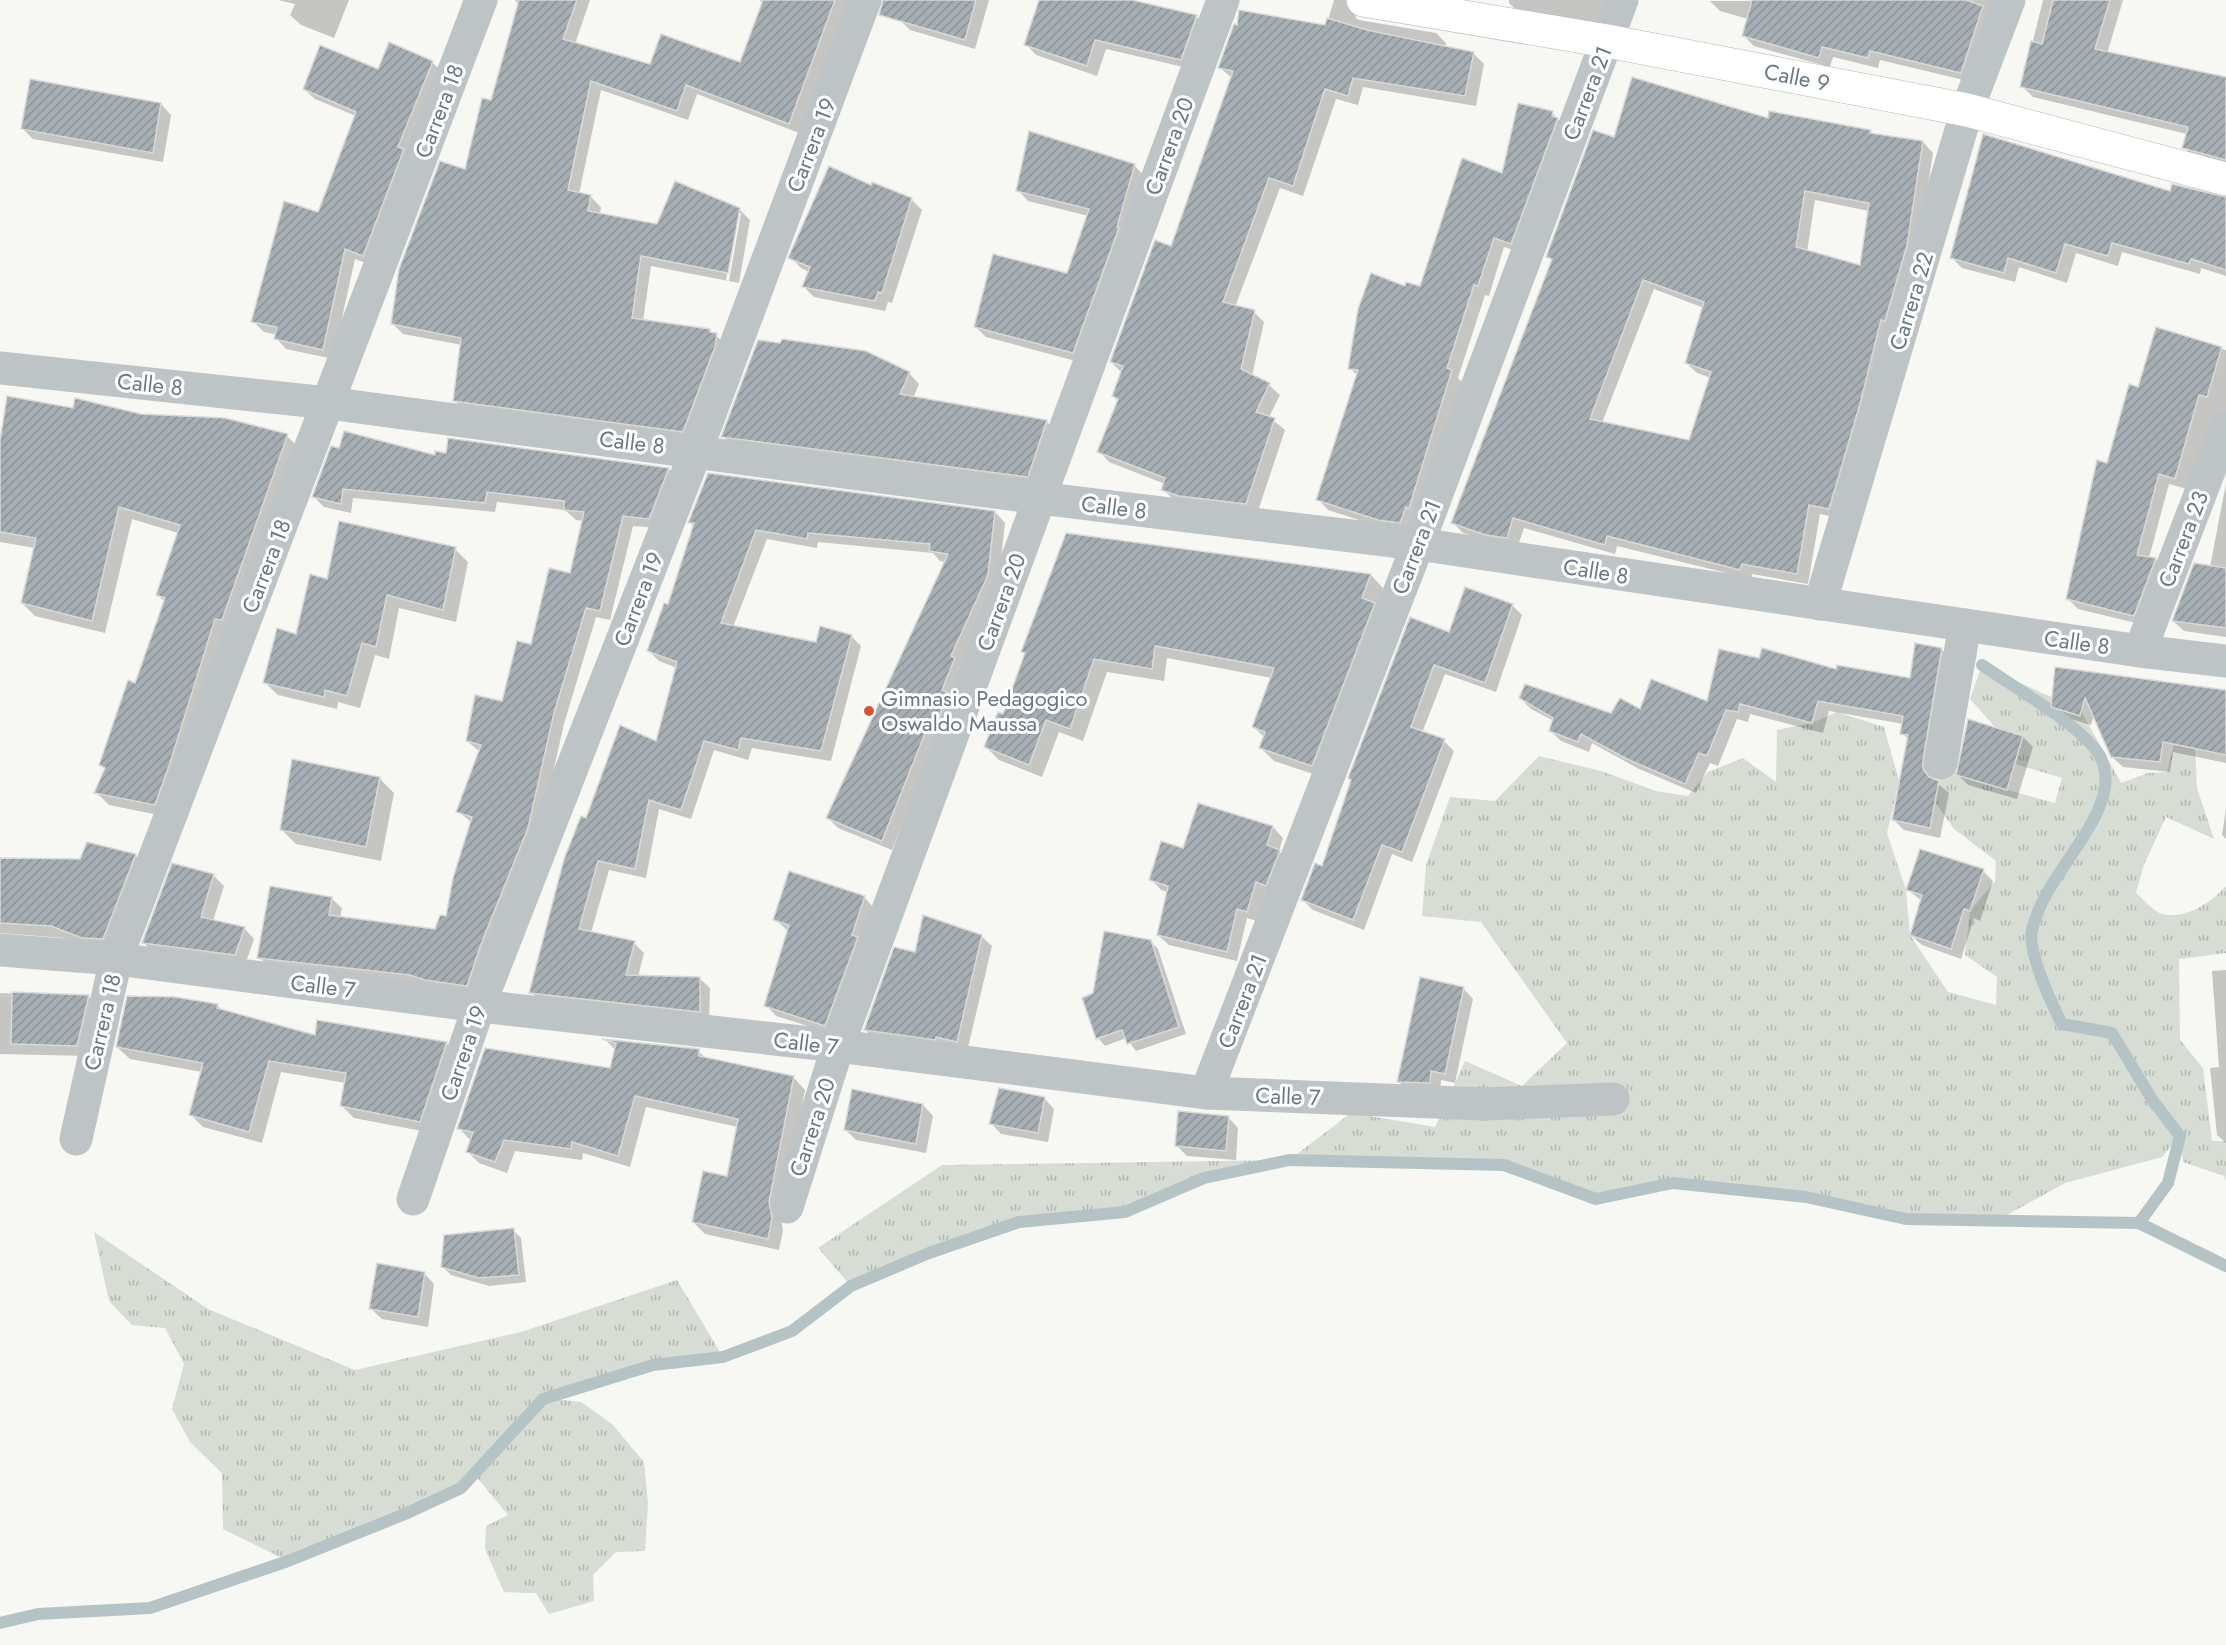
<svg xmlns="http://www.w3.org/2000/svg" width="2226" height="1645" font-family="Jost,sans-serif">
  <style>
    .grass { fill: url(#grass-tufts) }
    .shadow { fill: #0003; fill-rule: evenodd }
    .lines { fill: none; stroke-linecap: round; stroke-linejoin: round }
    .stream { stroke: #b6c3c6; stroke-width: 12 }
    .building { fill: url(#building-hatch); stroke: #d9d9d7; stroke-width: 1.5; fill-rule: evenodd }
    .secondary-casing { stroke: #b1b7bb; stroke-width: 34 }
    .minor { stroke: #bec3c6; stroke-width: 33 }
    .secondary { stroke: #fff; stroke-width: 33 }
    .poi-dot { fill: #d95332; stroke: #fff; stroke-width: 2 }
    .labels { text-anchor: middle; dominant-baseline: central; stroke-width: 6; stroke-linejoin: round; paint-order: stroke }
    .street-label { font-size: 22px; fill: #687884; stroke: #fff }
    .poi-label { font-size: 22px; fill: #687884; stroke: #fff; text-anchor: start }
  </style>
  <defs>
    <pattern id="grass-tufts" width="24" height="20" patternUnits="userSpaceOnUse" patternTransform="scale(1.5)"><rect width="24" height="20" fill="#d7dcd4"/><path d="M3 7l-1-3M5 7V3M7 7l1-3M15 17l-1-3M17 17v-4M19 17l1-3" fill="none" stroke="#b2b7b2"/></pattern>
    <pattern id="building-hatch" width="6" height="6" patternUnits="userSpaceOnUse" patternTransform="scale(1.5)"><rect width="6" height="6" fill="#a6aeb4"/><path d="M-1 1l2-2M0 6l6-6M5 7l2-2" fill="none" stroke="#8b9298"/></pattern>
  </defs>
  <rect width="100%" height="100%" fill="#f7f7f4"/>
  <g class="grass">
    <path d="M1982,665L2081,711L2121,783L2148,773L2167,772L2178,728L2194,726L2197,788L2214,839L2166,817L2143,867L2136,893C2143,899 2153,911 2162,914C2186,920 2212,902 2226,886V953L2179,959L2180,1040L2203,1068L2212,1141H2226V1182L2224,1176L2183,1162L2180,1136L2162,1157L2065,1183L1996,1221L1906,1219L1806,1197L1673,1183L1596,1199L1504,1165L1289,1160L1204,1178L1125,1212L1019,1223L929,1253L851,1286L818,1248L942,1165L1289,1160L1351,1113L1435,1127L1465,1061L1522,1086L1567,1043L1481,922L1422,916L1426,865L1450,797L1495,801L1539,756L1601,771L1656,791L1688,796L1708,772L1743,758L1776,782L1777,730L1812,723L1837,712L1884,727L1899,781L1887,833L1906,890L1910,935L1948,992L1996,1005L1997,977L1965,955L1970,911L1995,881L1996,861L1954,829L1935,802L1943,766L1979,782L2055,803L2062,778L2015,764L2023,736L1995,727L1970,699Z"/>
    <path d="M94,1232L208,1309L355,1370L521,1332L677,1280L723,1357L653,1365L545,1398L581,1402L612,1424L644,1462L648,1504L645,1551L616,1552L593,1575L594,1601L549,1614L536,1593L504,1592L485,1549L486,1526L508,1515L475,1475C432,1512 342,1539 288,1561L223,1529L222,1473L190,1442L172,1409L184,1364L165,1328L132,1325L109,1301Z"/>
  </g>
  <g class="shadow">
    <path d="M278,0H349L334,38L301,25L290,15L295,4Z"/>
    <path d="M515,0H590L575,44L651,66L741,64L763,4L760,0H854L799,133L697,94L688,120L601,90L579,194L591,197L601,207L600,214L658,226L739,209L750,220L739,283L651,266L643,321L709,330L727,345L694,441L465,411L454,400L462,345L403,334L392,323L466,171L492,101L519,5ZM738,213H741L729,281L726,280Z"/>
    <path d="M905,0H989L975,49L910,30L900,20Z"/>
    <path d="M1041,0H1126L1197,17L1207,27L1192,69L1106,49L1097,76L1036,55L1026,44Z"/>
    <path d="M1334,0H1358L1354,9L1356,18L1359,20L1436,33L1446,43L1445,48L1474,54L1484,64L1476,106L1363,87L1358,105L1336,99L1303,196L1280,188L1235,307L1254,312L1264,322L1252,376L1269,385L1280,395L1269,417L1285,430L1257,514L1174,500L1163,489L1165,484L1109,462L1099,451L1118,401L1113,396L1122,373L1111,362L1172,247L1232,78L1220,68L1326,27Z"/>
    <path d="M1509,0H1611L1605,29L1519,13L1509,3Z"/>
    <path d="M1998,0L1972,82L1880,60L1878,68L1833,57L1830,67L1754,46L1743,35L1748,19L1720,11L1710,1Z"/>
    <path d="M2043,0H2123L2107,54L2226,79V166L2194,158L2184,147L2187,134L2033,97L2022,86Z"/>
    <path d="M432,62L442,72L374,266L355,259L333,359L286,349L276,338L277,335L264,332L253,321L319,214L356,116L315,99L304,89L379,71Z"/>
    <path d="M161,104L171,115L163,162L33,139L23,129Z"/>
    <path d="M1552,113L1562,123L1521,253L1504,247L1489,296L1485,295L1458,378L1462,382L1411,533L1390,530L1328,510L1318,499L1358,376L1350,368L1406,288H1420Z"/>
    <path d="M1769,120L1870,131L1875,135L1923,142L1933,153L1917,256L1839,518L1820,514L1808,584L1752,574L1751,579L1617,546L1615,554L1524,528L1517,548L1498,545L1463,533L1452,522L1553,261L1548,256L1615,139ZM1815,200L1869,211L1861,267L1807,252ZM1654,289L1704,308L1686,363L1697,373L1711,378L1690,442L1602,423Z"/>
    <path d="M1134,165L1144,176L1083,363L986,337L976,327L1068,275L1089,216L1028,201L1018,190Z"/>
    <path d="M872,187L911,199L922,210L892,303L888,302L885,311L814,297L804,287L809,272L801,268L790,257Z"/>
    <path d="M2171,193L2226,198V276L2201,268L2200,274L2122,252L2118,266L2076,253L2067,283L2019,267L2015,282L1962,268L1951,257Z"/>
    <path d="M2157,329L2226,350V422L2195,491L2169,484L2149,558L2155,559L2165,569L2144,625L2078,609L2068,599L2108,465L2140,388Z"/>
    <path d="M909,373L919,384L913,398L1046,421L1056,431L1038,486L733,447L723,436Z"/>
    <path d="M74,410L141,415L287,436L300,449L168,817L109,805L96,792L106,770L101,765L136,685L165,602L158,595L178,533L132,519L105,633L35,616L22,603L35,548L0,542V442Z"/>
    <path d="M449,440L669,469L679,479L660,528L633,526L610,620L596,617L564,724L538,839L477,995L269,967L259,957L331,898L342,908L340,918L436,930L447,918L472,823L458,811L480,752L467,741L503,703L571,575L583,521L576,520L565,510L497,502L495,512L353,498L351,513L324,507L314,497L447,455Z"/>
    <path d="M2226,483V637L2184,631L2173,621L2210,567Z"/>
    <path d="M995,512L1005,523L998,586L892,850L838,828L828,818L946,562L940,561L933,553L818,542L817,548L767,539L733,627L817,643L851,636L861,646L831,761L752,748L748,760L714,750L691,819L659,809L646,878L609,870L591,933L634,943L644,953L638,977L699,978L710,988L709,1021L541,1002L531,992L587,820L657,743L677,668L659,661L648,650L669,606L694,526L690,522Z"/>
    <path d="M1067,535L1371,575L1383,588L1325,778L1274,761L1261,748L1264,737L1254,727L1272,678L1167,658L1164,681L1107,672L1083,741L1059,732L1042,777L999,760L986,747L1004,716L1026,655L1023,651Z"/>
    <path d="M455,549L468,562L456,622L399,608L389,659L375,655L360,708L338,702L337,709L278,695L264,682L297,636L328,581Z"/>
    <path d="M1512,605L1522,615L1496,692L1445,674L1422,733L1444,741L1454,751L1412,862L1392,854L1364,930L1313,910L1302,899L1323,868L1450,634Z"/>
    <path d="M1941,649L1952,660L1932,771L1933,780L1949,793L1940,838L1904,830L1893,819L1909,740L1902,733L1904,724L1829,711L1823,733L1750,714L1748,722L1737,719L1718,766L1710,763L1696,793L1639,769L1592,743L1589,752L1561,741L1551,731L1554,721L1531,709L1520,698L1612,715L1708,703L1760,660L1911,680Z"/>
    <path d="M2057,668L2226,691V763L2173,752L2170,772L2123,767L2112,757L2094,714L2091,725L2064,717L2053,706Z"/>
    <path d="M2023,737L2033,747L2017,799L1968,785L1957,774Z"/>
    <path d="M379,778L394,793L381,861L296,844L281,829Z"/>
    <path d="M2226,809V839L2222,835Z"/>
    <path d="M1273,827L1283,838L1279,851L1289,861L1276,896L1266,892L1257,921L1247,918L1237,961L1169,945L1158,935L1168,892L1161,890L1151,879Z"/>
    <path d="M135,855L147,868L116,951L95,949L64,938L0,933V859L81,861Z"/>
    <path d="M1983,871L1993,881L1980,921L1974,918L1961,959L1922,945L1911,935L1922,901L1908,890Z"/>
    <path d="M213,875L224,886L213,921L244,928L254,939L245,965L154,953L144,943Z"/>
    <path d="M864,897L874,908L836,1035L776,1016L766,1005L788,931L775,919Z"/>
    <path d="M981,936L992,946L967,1052L876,1040L865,1030L916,954Z"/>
    <path d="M1150,941L1158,949L1186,1034L1136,1051L1126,1038L1105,1046L1098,1038L1094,994Z"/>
    <path d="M2226,970V1143L2217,1135L2210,1068L2219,1067L2212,971Z"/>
    <path d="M1463,988L1473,999L1455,1083L1441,1080L1440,1093L1409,1092L1398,1081Z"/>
    <path d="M0,993L88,996L99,1006L87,1056L0,1054Z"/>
    <path d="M175,999L218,1006L223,1011L316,1037L446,1043L459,1055L432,1133L354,1118L342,1106L346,1083L281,1072L262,1143L203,1127L191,1115L202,1072L130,1059L117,1047Z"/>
    <path d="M606,1040L698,1051L707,1059L794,1078L805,1090L780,1215L783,1230L779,1250L705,1234L693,1222L728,1178L738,1127L646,1107L630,1167L583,1153L582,1160L515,1151L507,1173L479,1163L467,1151L471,1141L459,1128L611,1070L616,1051Z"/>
    <path d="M1044,1098L1054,1109L1048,1142L1001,1134L991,1123Z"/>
    <path d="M923,1105L933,1116L926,1153L856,1140L846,1130Z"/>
    <path d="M1228,1117L1238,1128L1236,1160L1187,1156L1177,1146Z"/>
    <path d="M513,1230L521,1238L526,1282L489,1286L451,1275L443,1267Z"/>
    <path d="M424,1273L434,1284L428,1327L382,1319L371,1309Z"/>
  </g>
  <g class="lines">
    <g class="stream">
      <path d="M1982,665C2014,687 2073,721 2096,750C2106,763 2108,782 2103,797C2088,844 2044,880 2032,930C2027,951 2052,1005 2062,1024L2112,1033L2153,1101L2180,1136L2168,1183L2139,1223"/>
      <path d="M0,1623L38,1614L150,1608L288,1561L405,1514L461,1488L543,1399L653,1365L723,1357L792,1331L851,1286L929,1253L1019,1222L1125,1212L1204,1178L1289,1160L1504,1165L1596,1199L1673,1183L1806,1197L1906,1219L2139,1223L2226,1266"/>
    </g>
  </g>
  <g class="building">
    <path d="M519,0H577L563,39L650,64L661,34L740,62L763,0H835L789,124L686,85L677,111L591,81L568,190L591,195L588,211L657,224L675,181L740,208L728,273L641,256L632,318L710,329V332L717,333L715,347L683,432L453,401L461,338L391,324L399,269L440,161L465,169L482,98L491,100Z"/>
    <path d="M883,0H976L965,40L879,15Z"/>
    <path d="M1039,0H1132L1197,15L1181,60L1095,40L1087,66L1024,45Z"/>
    <path d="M1752,0H1966L1983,6L1961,73L1870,51L1868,58L1822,47L1819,58L1742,36Z"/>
    <path d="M2053,0H2110L2095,49L2226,77V160L2182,148L2188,127L2020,87L2031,41L2042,44Z"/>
    <path d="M1239,10L1325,25L1327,18L1367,30L1474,52L1465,96L1353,78L1348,96L1325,89L1293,186L1269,178L1223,302L1255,310L1241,369L1270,383L1256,412L1275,418L1246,504L1179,496L1161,490L1165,478L1097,452L1118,399L1112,396L1123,366L1110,362L1155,240L1171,246L1233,71L1218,68L1234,24L1237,25Z"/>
    <path d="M389,42L433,61L398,147L404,149L363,256L345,249L323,350L274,339L277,327L251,322L284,201L318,212L356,112L303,89L320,45L378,69Z"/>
    <path d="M1632,77L1768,118L1769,111L1871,130L1870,133L1923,141L1907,245L1885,321L1881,320L1860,404L1829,509L1809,505L1797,574L1742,564L1740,570L1607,536L1605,545L1513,518L1507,538L1486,535L1451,523L1552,259L1546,257L1593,130L1614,137ZM1805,191L1869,203L1860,265L1796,247ZM1643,280L1704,302L1685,363L1711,372L1689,440L1590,419Z"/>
    <path d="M30,79L161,103L153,153L21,129Z"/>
    <path d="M1518,103L1553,111L1552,116L1558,118L1511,244L1494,238L1478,286L1474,285L1447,368L1452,370L1409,508L1406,507L1400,523L1378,520L1316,500L1358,370L1348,369L1358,309L1371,273L1405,286L1406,282L1420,286L1462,158L1502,173Z"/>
    <path d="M1029,131L1135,164L1117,227L1119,228L1073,353L974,327L993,254L1067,273L1089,209L1016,191Z"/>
    <path d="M1983,134L2170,191L2172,184L2226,197V270L2191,259L2189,264L2112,243L2108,256L2065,244L2056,273L2008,258L2004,273L1950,258Z"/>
    <path d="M829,166L871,185L872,182L912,198L882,293L878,292L875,301L802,287L810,267L788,258Z"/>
    <path d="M2156,327L2222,347L2207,397L2199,395L2175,479L2159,474L2137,555L2156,558L2134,616L2066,599L2097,460L2107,463L2129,384L2138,387Z"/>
    <path d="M782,339L866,351L910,372L900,394L1047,420L1028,477L721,437L758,340L780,343Z"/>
    <path d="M7,396L73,408L75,398L141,414L225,418L288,434L222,620L215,619L170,763L155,805L94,793L105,768L99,765L128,680L135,683L165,598L156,595L180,525L119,507L92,621L21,603L36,538L0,532V441Z"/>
    <path d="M344,431L435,455V451L446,453L448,438L669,468L649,519L623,516L600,611L586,608L554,713L528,828L481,944L467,986L425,980L410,975L257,958L270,886L332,897L329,915L435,929L440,915L446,916L453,878L472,817L456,812L481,745L466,741L475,695L502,701L517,641L531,644L549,568L570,573L584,512L564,510V501L487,492L485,503L343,489L341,504L312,497L331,446L339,448Z"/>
    <path d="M708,473L995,511L988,575L951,656L955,658L942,690L948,693L935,728L929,725L924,736L882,841L826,818L948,554L929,551L930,544L808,533L807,539L756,530L721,623L816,642L820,626L852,635L821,751L741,738L738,750L704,741L681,810L649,800L635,869L598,861L579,929L635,941L626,975L700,977V1012L529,993L564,859L581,816L586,818L620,725L656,741L677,662L647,651L664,603L668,604L694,523H688Z"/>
    <path d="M339,521L456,547L443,610L387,595L376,647L362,643L347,696L325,690L324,697L263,683L277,628L296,634L310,574L327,579Z"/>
    <path d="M1066,533L1371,574L1362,598L1375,603L1312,766L1259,748L1265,732L1252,727L1274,668L1155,646L1152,669L1094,659L1070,729L1046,720L1029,765L984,747L998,712L1003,714L1025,653L1021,652Z"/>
    <path d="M2194,563L2226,568V628L2172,621Z"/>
    <path d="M1465,587L1513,604L1485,683L1434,665L1411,727L1445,739L1402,852L1382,845L1353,920L1301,900L1315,863L1322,866L1351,780L1348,778L1410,617L1449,632Z"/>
    <path d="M1915,643L1942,648L1923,760V769L1929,777L1939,781L1930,828L1892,820L1908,735L1900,734L1903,716L1818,701L1812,723L1740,704L1738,712L1726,710L1707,756L1699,753L1685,784L1627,759L1581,734L1578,742L1549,731L1553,718L1519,698L1525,684L1611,713L1620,698L1640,709L1651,679L1707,701L1719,649L1759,658L1762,648L1836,669L1837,665L1910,678Z"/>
    <path d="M2055,667L2226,690V755L2163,742L2160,762L2111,757L2085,698L2080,716L2051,707Z"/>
    <path d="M1968,719L2023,736L2007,790L1956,775Z"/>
    <path d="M292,759L380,777L366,847L280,830Z"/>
    <path d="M1198,803L1273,826L1267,845L1280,850L1266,886L1256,882L1247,912L1237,909L1227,952L1157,935L1168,886L1149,880L1161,841L1183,848Z"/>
    <path d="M87,842L136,854L103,939L82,938L51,926L0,923V858L80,859Z"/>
    <path d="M1920,849L1984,869L1970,911L1964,909L1951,949L1910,935L1922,895L1906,890Z"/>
    <path d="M172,863L214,874L201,917L245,927L235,955L142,943Z"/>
    <path d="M789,871L865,896L852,935L858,937L825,1026L764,1006L789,925L773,920Z"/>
    <path d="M923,915L982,935L957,1042L936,1037V1040L864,1030L894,947L915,952Z"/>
    <path d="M1104,931L1151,940L1179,1027L1127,1044L1122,1030L1096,1039L1082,998L1093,993Z"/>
    <path d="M1420,977L1464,987L1445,1074L1431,1071L1430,1083L1397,1082Z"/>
    <path d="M12,992L89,995L77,1046L11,1044Z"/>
    <path d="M127,996L175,997L218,1004L217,1008L315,1035L317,1020L447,1042L420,1122L340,1106L346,1073L269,1061L249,1132L189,1115L203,1063L116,1047Z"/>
    <path d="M602,1039L699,1049V1056L794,1076L769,1202L772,1218L768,1239L692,1222L703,1171L727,1176L738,1119L635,1096L618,1156L572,1142L571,1149L504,1140L495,1162L466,1152L473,1132L457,1129L485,1048L610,1068L616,1043Z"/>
    <path d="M999,1088L1045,1097L1038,1133L989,1124Z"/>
    <path d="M852,1089L923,1104L916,1144L844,1130Z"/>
    <path d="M1178,1111L1229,1116L1226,1151L1175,1146Z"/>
    <path d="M514,1228L519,1275L479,1278L441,1267L444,1235Z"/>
    <path d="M377,1263L425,1272L418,1317L369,1309Z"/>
  </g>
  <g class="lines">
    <defs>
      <path id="secondary" d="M1363,0L1607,41L1967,110L2226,179"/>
    </defs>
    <use href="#secondary" class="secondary-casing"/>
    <g class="minor">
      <path d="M0,368L328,403L1039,498L1418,544L2140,651L2226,661"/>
      <path d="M1820,604L1967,110L2009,0"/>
      <path d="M2140,651L2226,427"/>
      <path d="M1941,763L1965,625"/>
      <path d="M0,950L116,959L479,1006L838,1046L1206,1093L1484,1104L1613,1099"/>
      <path d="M1206,1093L1418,544L1622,0"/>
      <path d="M76,1139L116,959L481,0"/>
      <path d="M413,1199L479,1006L696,451L865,0"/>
      <path d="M787,1207L838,1046L1223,0"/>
    </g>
    <use href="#secondary" class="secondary"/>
  </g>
  <circle class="poi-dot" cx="869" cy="711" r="6"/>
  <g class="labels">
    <g class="street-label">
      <text transform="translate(1797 77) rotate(11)">Calle 9</text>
      <text transform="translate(1587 93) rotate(-69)">Carrera 21</text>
      <text transform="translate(439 111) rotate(-69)">Carrera 18</text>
      <text transform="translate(811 145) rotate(-69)">Carrera 19</text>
      <text transform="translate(1169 146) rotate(-70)">Carrera 20</text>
      <text transform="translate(1911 301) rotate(-73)">Carrera 22</text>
      <text transform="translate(150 384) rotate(6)">Calle 8</text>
      <text transform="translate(632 442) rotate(7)">Calle 8</text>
      <text transform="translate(1114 507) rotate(7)">Calle 8</text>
      <text transform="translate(2183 539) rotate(-69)">Carrera 23</text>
      <text transform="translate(1416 547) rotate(-69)">Carrera 21</text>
      <text transform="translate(266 566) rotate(-69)">Carrera 18</text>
      <text transform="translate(1596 571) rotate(9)">Calle 8</text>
      <text transform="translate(638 599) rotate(-69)">Carrera 19</text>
      <text transform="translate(1001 602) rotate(-70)">Carrera 20</text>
      <text transform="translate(2077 642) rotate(8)">Calle 8</text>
      <text transform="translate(323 986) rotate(7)">Calle 7</text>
      <text transform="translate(1242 1001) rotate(-69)">Carrera 21</text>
      <text transform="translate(102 1022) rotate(-77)">Carrera 18</text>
      <text transform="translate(806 1043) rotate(7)">Calle 7</text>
      <text transform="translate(463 1053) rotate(-71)">Carrera 19</text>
      <text transform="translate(1288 1096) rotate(2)">Calle 7</text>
      <text transform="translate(812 1127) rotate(-72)">Carrera 20</text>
    </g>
    <g class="poi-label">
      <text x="881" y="698">Gimnasio Pedagogico<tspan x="881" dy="25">Oswaldo Maussa</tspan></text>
    </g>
  </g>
</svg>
